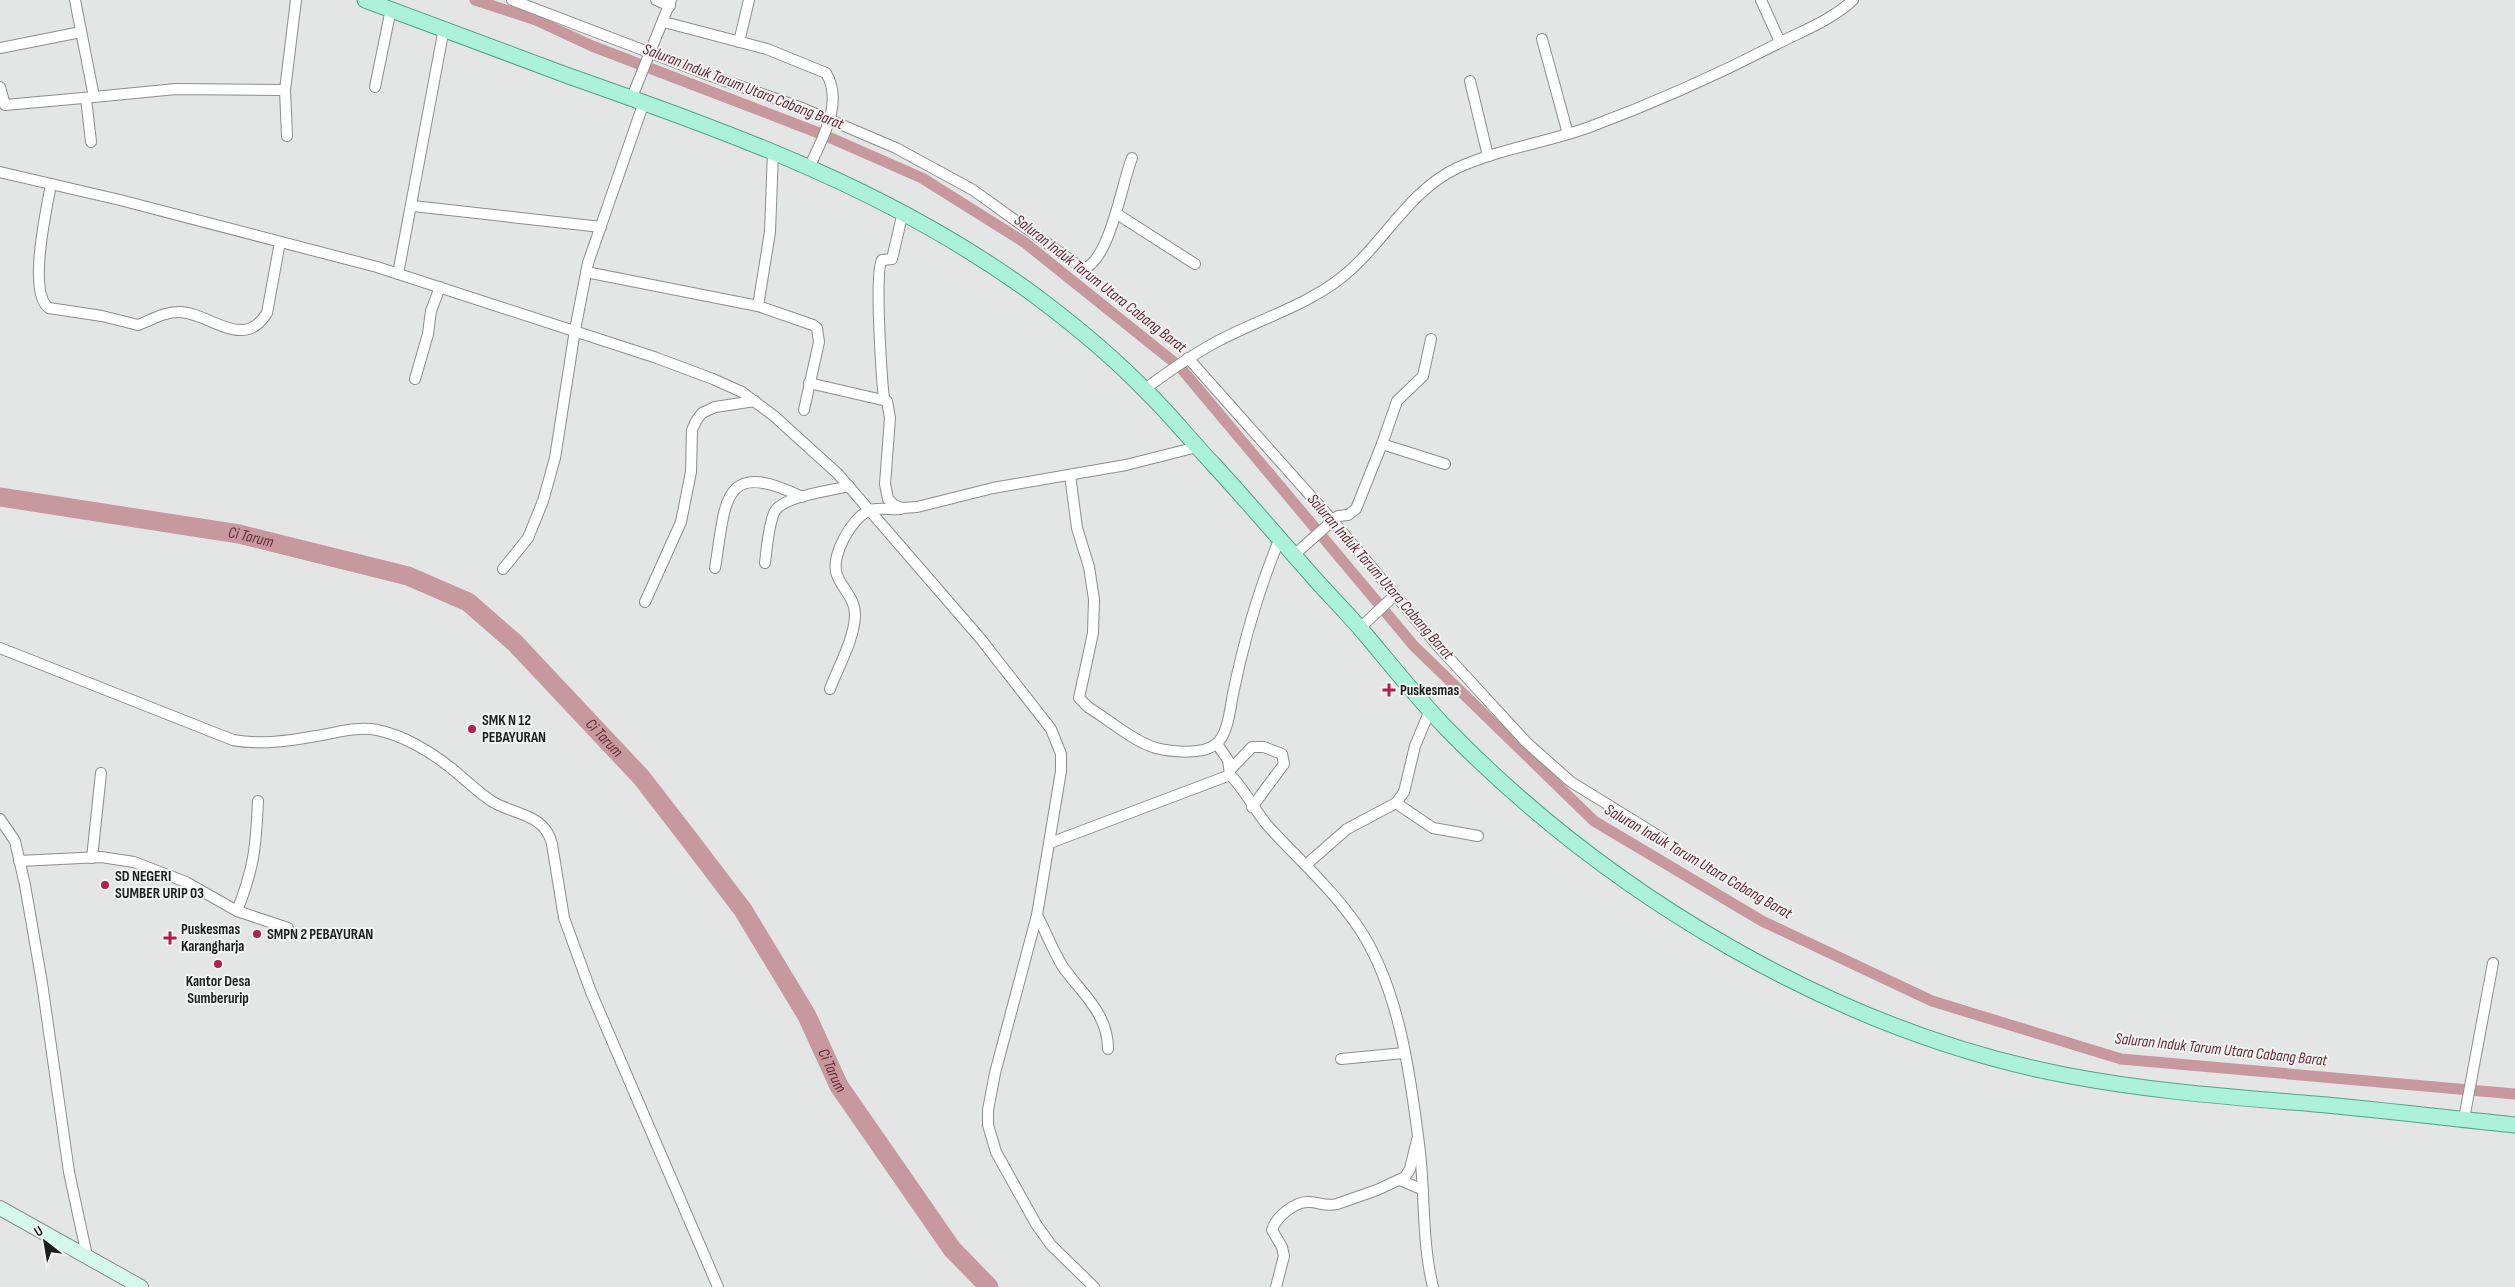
<svg xmlns="http://www.w3.org/2000/svg" width="2515" height="1287" font-family="'Sofia Sans Condensed',sans-serif">
  <style>
    .lines { fill: none; stroke-linecap: round; stroke-linejoin: round }
    .canal { stroke: #c7989e; stroke-width: 11 }
    .river { stroke: #c7989e; stroke-width: 19 }
    .minor-casing { stroke: #8b8e8d; stroke-width: 12 }
    .secondary-casing { stroke: #8b8e8d; stroke-width: 16 }
    .primary-casing { stroke: #55a288; stroke-width: 17 }
    .minor { stroke: #fff; stroke-width: 10 }
    .secondary { stroke: #d5f8ec; stroke-width: 14 }
    .primary { stroke: #acf2da; stroke-width: 15 }
    .poi-dot { fill: #b11f4c; stroke: #f0f4f2; stroke-width: 2 }
    .labels { text-anchor: middle; dominant-baseline: central; stroke-width: 4; stroke-linejoin: round; paint-order: stroke }
    .poi-label { font-size: 15px; font-weight: bold; fill: #1c1d1d; stroke: #f0f4f2; text-anchor: start }
    .water-label { font-size: 16px; font-style: italic; fill: #672b37; stroke: #f0f4f2 }
  </style>
  <rect width="100%" height="100%" fill="#e3e6e5"/>
  <g class="lines">
    <path class="canal" d="M475,0L536,20L592,46L824,135L922,178L1024,242L1180,367L1414,646L1594,821L1762,921L1932,1001L2121,1059L2515,1094"/>
    <path class="river" id="s1" d="M0,497L239,534L408,576L468,602L515,643L641,777L689,839L743,910L807,1016L839,1086L952,1249L989,1287"/>
    <defs>
      <g id="minor">
        <path d="M75,0L94,97L176,89L285,90L296,0"/>
        <path d="M512,0L703,73L802,108L896,148L973,190L1083,269C1110,261 1122,182 1132,158"/>
        <path d="M656,0L670,6"/>
        <path d="M1761,0L1780,42"/>
        <path d="M664,22L767,49L826,73C844,103 822,138 810,166"/>
        <path d="M1542,39L1568,134"/>
        <path d="M739,42L749,0"/>
        <path d="M0,48L81,32"/>
        <path d="M1470,81L1488,156"/>
        <path d="M0,87L5,105L94,97"/>
        <path d="M375,87L391,9"/>
        <path d="M285,90L287,136"/>
        <path d="M632,97L671,0"/>
        <path d="M86,98L91,142"/>
        <path d="M0,172L120,200L377,267L654,357L713,379L742,392L774,416L838,474L980,638L1051,729L1061,754V771L1037,915L995,1073L988,1110V1125L996,1152L1036,1224L1051,1245L1094,1287"/>
        <path d="M51,184C47,208 27,293 49,308L102,316L138,325C152,320 163,312 179,312C209,312 243,352 267,313L280,242"/>
        <path d="M413,206L601,227"/>
        <path d="M1117,214L1195,264"/>
        <path d="M586,272L758,306L813,325L817,328L819,342L804,410"/>
        <path d="M398,274L444,28"/>
        <path d="M758,306L770,232L773,151"/>
        <path d="M1188,358L1333,521L1437,645L1527,743L1571,782L1662,838"/>
        <path d="M415,379L428,334L431,311L440,287"/>
        <path d="M809,383L887,401L890,418L885,484L888,499L894,505L902,508L917,507L993,488L1126,465L1197,447"/>
        <path d="M1145,389C1169,371 1193,354 1220,340C1260,319 1305,306 1341,278C1383,245 1407,192 1457,168C1499,149 1544,143 1587,128C1652,104 1717,75 1779,43C1804,30 1832,20 1853,0"/>
        <path d="M884,399C882,381 874,269 882,260L892,259L903,212"/>
        <path d="M1382,444L1397,401L1423,376L1431,339"/>
        <path d="M1070,475L1077,528L1089,567L1094,599L1093,633L1079,698L1088,707C1108,719 1134,742 1156,748C1172,752 1203,755 1216,744C1228,735 1230,709 1233,694C1244,640 1259,588 1280,538"/>
        <path d="M1294,555L1338,516L1348,515L1356,509L1382,444L1445,464"/>
        <path d="M765,563C767,547 768,528 774,513C781,496 831,491 849,486"/>
        <path d="M715,568C726,502 721,457 802,497"/>
        <path d="M503,569L528,538L543,501L555,458L575,330L588,263L644,102"/>
        <path d="M645,602L681,522L691,472L692,430L696,421L702,413L715,407L755,401"/>
        <path d="M1360,628L1395,595"/>
        <path d="M0,648L233,740C260,745 289,741 316,736C336,733 357,726 377,730C403,735 431,752 451,768C465,779 478,793 493,802C515,815 545,814 552,844L564,918L591,992L718,1287"/>
        <path d="M830,689C838,667 854,640 855,616C856,599 842,589 837,575C830,556 852,517 870,510C879,507 891,510 901,509"/>
        <path d="M1217,744L1228,760L1230,774"/>
        <path d="M1230,770L1252,747H1264L1282,754L1284,764L1252,807"/>
        <path d="M1396,803L1433,828L1478,836"/>
        <path d="M0,819L15,841L25,885L42,983L69,1172L87,1256"/>
        <path d="M1050,843L1230,775C1245,789 1254,810 1268,826C1297,858 1329,886 1354,921C1399,982 1411,1078 1420,1152C1425,1197 1422,1243 1433,1287"/>
        <path d="M92,858L101,773"/>
        <path d="M19,861L101,857L134,862L186,882L237,911L288,928"/>
        <path d="M1307,864L1347,829L1396,803L1404,792L1415,746L1430,710"/>
        <path d="M237,911C254,868 256,847 258,801"/>
        <path d="M1037,915C1046,932 1053,951 1063,967C1082,994 1108,1013 1108,1049"/>
        <path d="M1341,1059L1404,1053"/>
        <path d="M2464,1119L2493,963"/>
        <path d="M1400,1180L1423,1190"/>
        <path d="M1276,1287L1284,1256L1282,1247L1272,1230C1276,1217 1295,1201 1309,1202C1320,1202 1324,1207 1337,1204L1377,1190L1405,1177L1410,1169L1417,1140"/>
      </g>
      <path id="secondary" d="M0,1208L141,1287"/>
      <path id="primary" d="M365,0C432,25 499,50 566,75C736,135 895,191 1041,300C1078,328 1114,358 1146,391C1170,414 1191,441 1214,465C1248,502 1281,541 1314,578C1331,597 1349,615 1365,634C1392,666 1418,699 1447,729C1609,895 1836,1031 2065,1075C2147,1091 2231,1097 2315,1104C2381,1110 2448,1118 2515,1125"/>
    </defs>
    <use href="#minor" class="minor-casing"/>
    <use href="#secondary" class="secondary-casing"/>
    <use href="#primary" class="primary-casing"/>
    <use href="#minor" class="minor"/>
    <use href="#secondary" class="secondary"/>
    <use href="#primary" class="primary"/>
  </g>
  <g class="poi-dot">
    <path d="M1386.5 682.5h5v5h5v5h-5v5h-5v-5h-5v-5h5z"/>
    <circle cx="472" cy="729" r="5"/>
    <circle cx="105" cy="885" r="5"/>
    <circle cx="257" cy="934" r="5"/>
    <path d="M167.5 930.5h5v5h5v5h-5v5h-5v-5h-5v-5h5z"/>
    <circle cx="218" cy="964" r="5"/>
  </g>
  <g class="labels">
    <g class="poi-label">
      <text x="1400" y="690">Puskesmas</text>
      <text x="482" y="720">SMK N 12<tspan x="482" dy="17">PEBAYURAN</tspan></text>
      <text x="115" y="876">SD NEGERI<tspan x="115" dy="17">SUMBER URIP 03</tspan></text>
      <text x="181" y="929">Puskesmas<tspan x="181" dy="17">Karangharja</tspan></text>
      <text x="267" y="934">SMPN 2 PEBAYURAN</text>
      <text x="218" y="981" text-anchor="middle">Kantor Desa<tspan x="218" dy="17">Sumberurip</tspan></text>
    </g>
    <g class="water-label">
      <text transform="translate(743 87) rotate(21)">Saluran Induk Tarum Utara Cabang Barat</text>
      <text transform="translate(1100 284) rotate(38)">Saluran Induk Tarum Utara Cabang Barat</text>
      <text stroke="none"><textPath href="#s1" startOffset="254">Ci Tarum</textPath></text>
      <text transform="translate(1380 577) rotate(49)">Saluran Induk Tarum Utara Cabang Barat</text>
      <text stroke="none"><textPath href="#s1" startOffset="674">Ci Tarum</textPath></text>
      <text transform="translate(1698 862) rotate(30)">Saluran Induk Tarum Utara Cabang Barat</text>
      <text transform="translate(2221 1050) rotate(6)">Saluran Induk Tarum Utara Cabang Barat</text>
      <text stroke="none"><textPath href="#s1" startOffset="1079">Ci Tarum</textPath></text>
    </g>
  </g>
  <g transform="translate(45 1242) rotate(329)" stroke="#f0f4f2" stroke-width="4" paint-order="stroke">
  <path d="M0-4L9 19L0 12L-9 19Z" fill="#1c1d1d"/>
  <text y="-8" font-size="14" font-weight="bold" text-anchor="middle" fill="#1c1d1d">U</text>
  </g>
</svg>
